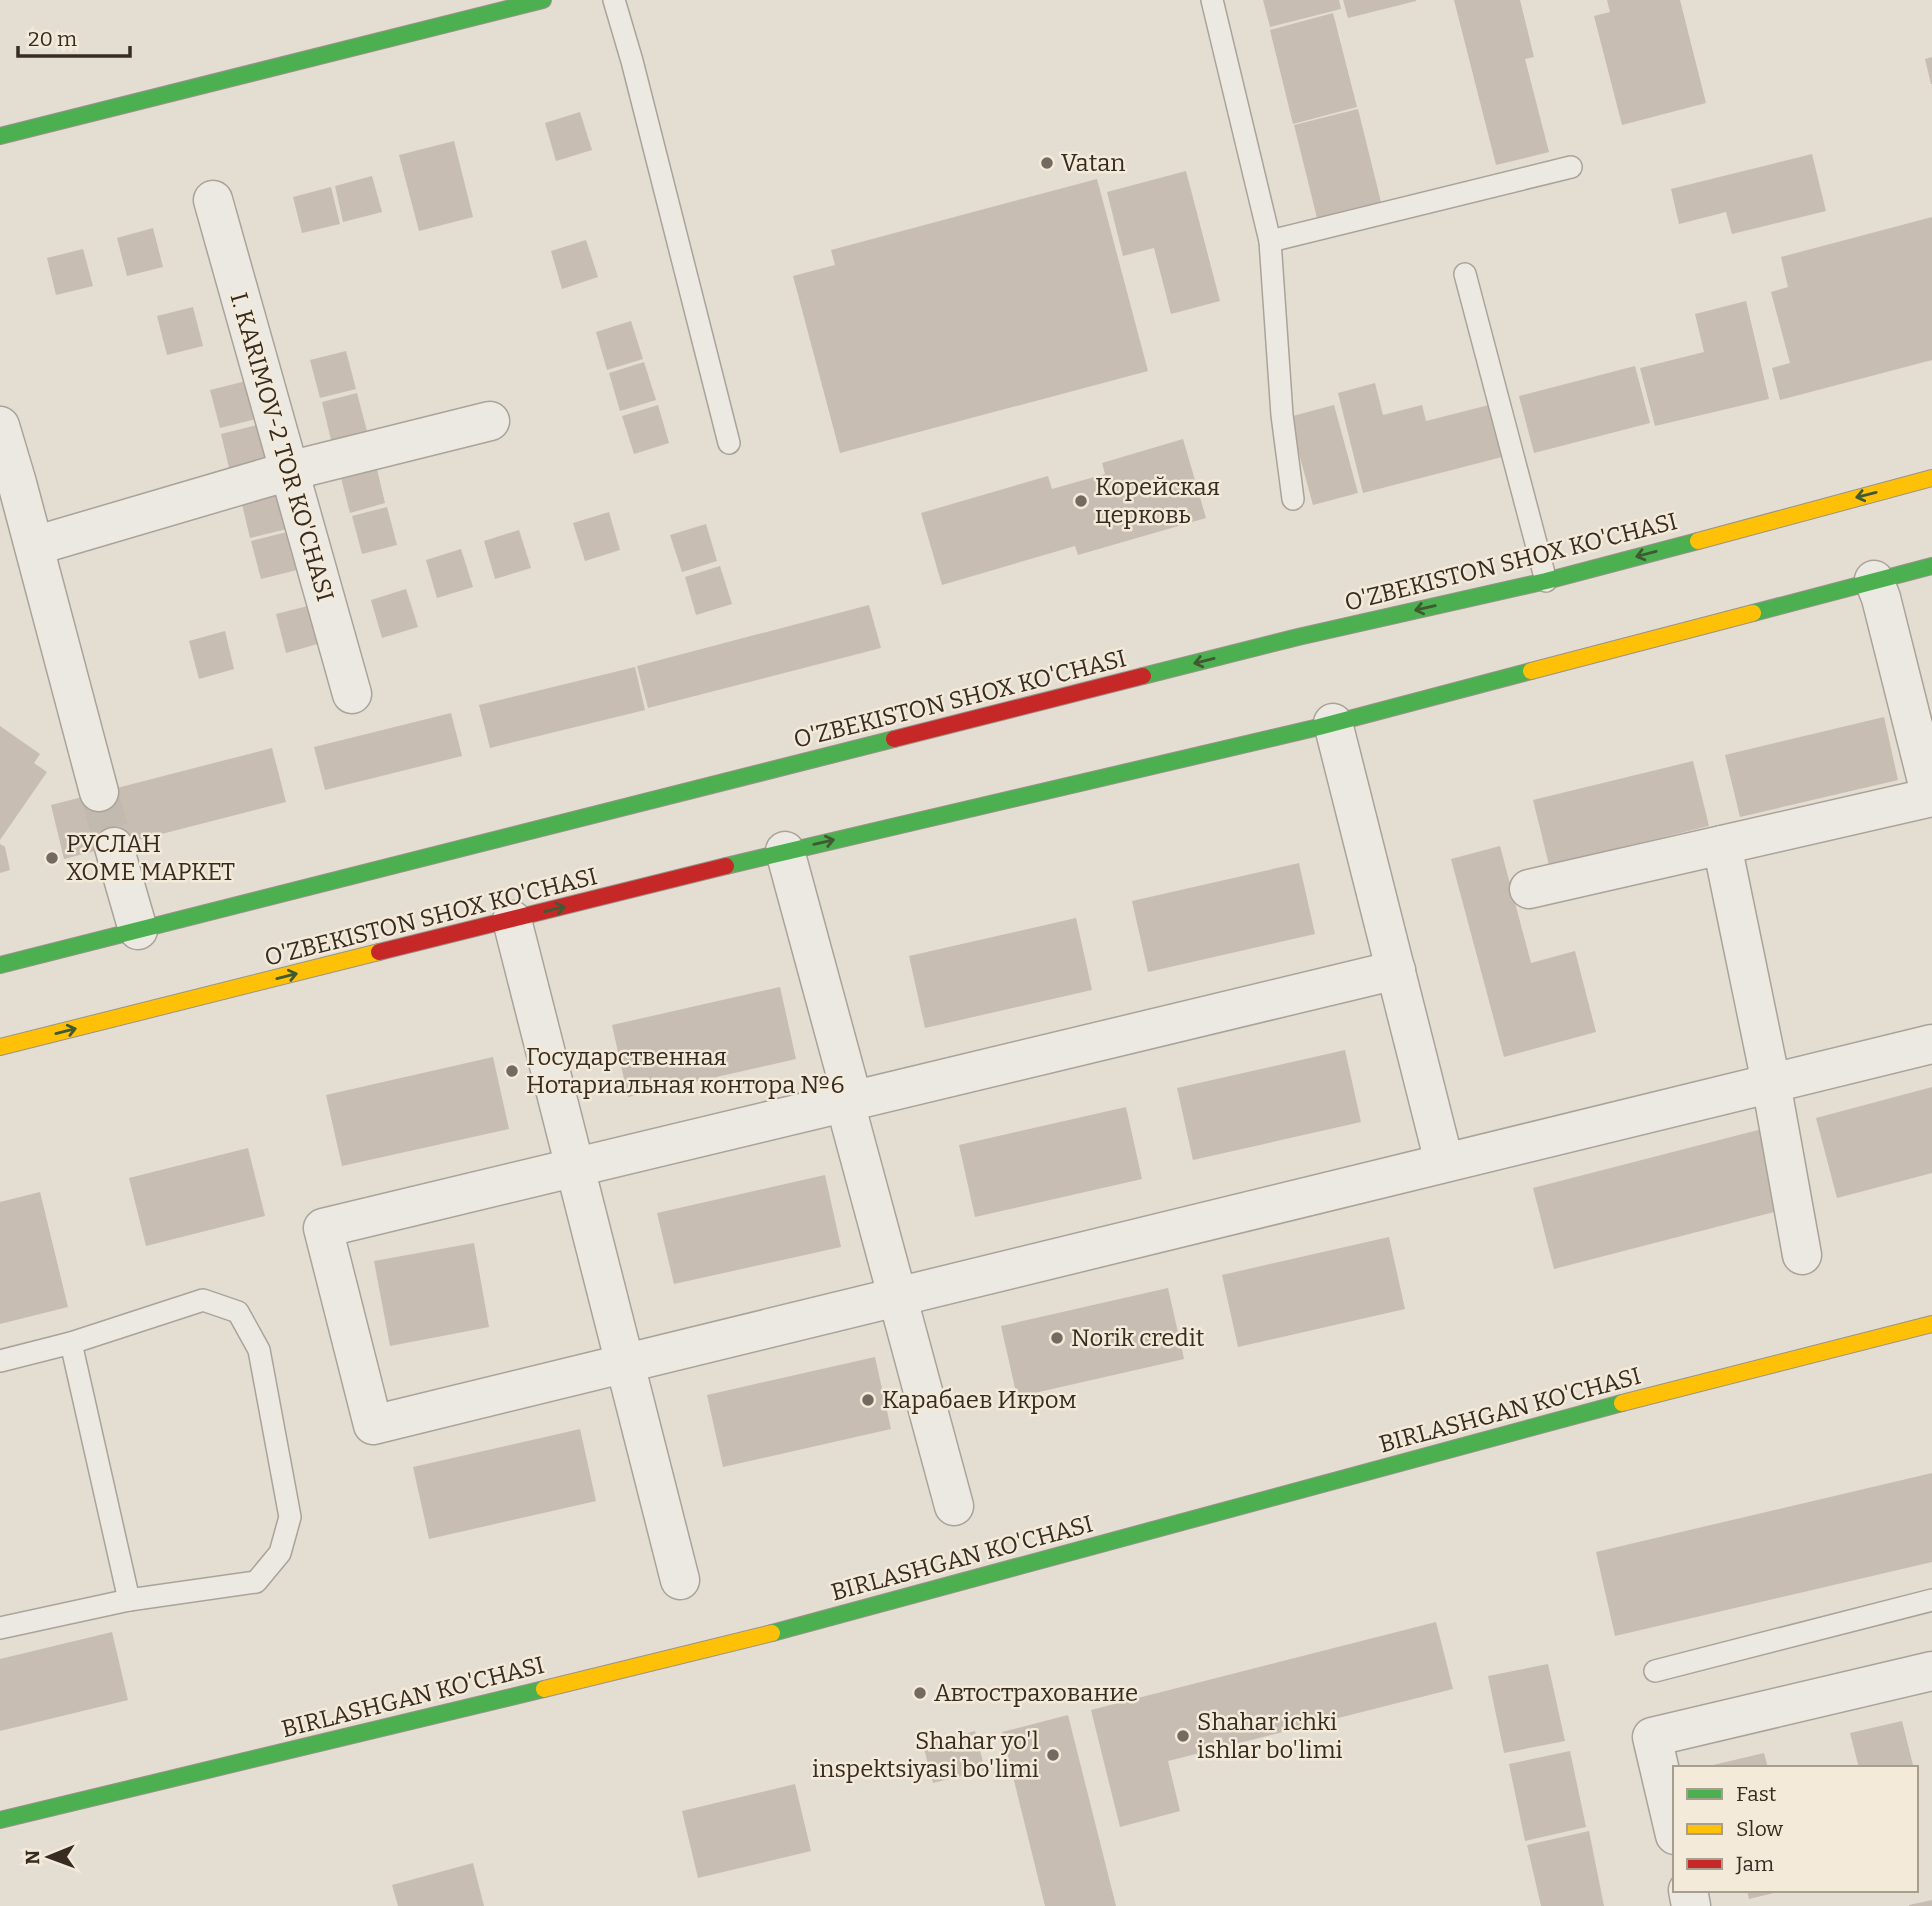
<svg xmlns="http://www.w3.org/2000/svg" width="1932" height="1906" font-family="Bitter,serif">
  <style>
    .building { fill: #c7bdb3 }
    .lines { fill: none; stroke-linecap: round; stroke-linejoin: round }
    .street-tunnel { stroke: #c2baaf; stroke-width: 38; stroke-dasharray: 38 19; stroke-linecap: butt }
    .lane-casing { stroke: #aaa39a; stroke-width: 24 }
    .street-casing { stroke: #aaa39a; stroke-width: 41 }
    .fast-casing { stroke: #99928a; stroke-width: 18 }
    .slow-casing { stroke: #99928a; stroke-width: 18 }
    .jam-casing { stroke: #99928a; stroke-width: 18 }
    .lane { stroke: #ece9e2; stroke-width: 21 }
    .street { stroke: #ece9e2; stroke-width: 38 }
    .fast { stroke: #4caf50; stroke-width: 16 }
    .slow { stroke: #ffc107; stroke-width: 16 }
    .jam { stroke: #c62828; stroke-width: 16 }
    .oneway { stroke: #3f5a32 }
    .poi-dot { fill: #746a60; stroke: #f3ead9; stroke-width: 2.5 }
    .labels { text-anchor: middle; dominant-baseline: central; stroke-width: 5; stroke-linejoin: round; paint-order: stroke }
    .poi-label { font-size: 24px; fill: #382c22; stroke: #f3ead9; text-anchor: start }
    .street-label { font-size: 24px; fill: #382c22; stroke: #f3ead9 }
  </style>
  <rect width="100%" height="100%" fill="#e4ddd2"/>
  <g class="building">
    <path d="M1263,0H1339L1341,9L1270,27Z"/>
    <path d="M1343,0H1416V1L1348,18Z"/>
    <path d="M1454,0H1520L1534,57L1525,59L1549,152L1496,165Z"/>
    <path d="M1607,0H1680L1706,103L1622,125L1594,16L1610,12Z"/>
    <path d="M1333,13L1357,107L1293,124L1270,30Z"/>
    <path d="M1932,57V84H1931L1925,59Z"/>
    <path d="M1358,109L1381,202L1317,218L1294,125Z"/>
    <path d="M580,112L592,150L556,161L545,123Z"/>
    <path d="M454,141L473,217L419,231L399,155Z"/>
    <path d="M1812,154L1826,211L1732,234L1726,212L1679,224L1671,189Z"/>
    <path d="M1186,171L1220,301L1171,314L1154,248L1123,256L1107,192Z"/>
    <path d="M372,176L382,212L343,222L335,186Z"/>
    <path d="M1097,179L1148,371L840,453L793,276L835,265L831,250Z"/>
    <path d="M331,187L340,224L302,233L293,197Z"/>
    <path d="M1932,217V360L1780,400L1772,368L1790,363L1771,292L1788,287L1781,257Z"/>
    <path d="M153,228L163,267L127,276L117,238Z"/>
    <path d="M586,240L598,277L562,289L551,251Z"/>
    <path d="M83,249L93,286L56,295L47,258Z"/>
    <path d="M1746,301L1769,399L1655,426L1640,368L1704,352L1695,314Z"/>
    <path d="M193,307L203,346L167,355L157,316Z"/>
    <path d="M631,321L643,359L607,370L596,332Z"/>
    <path d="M346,351L356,389L320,398L310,360Z"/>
    <path d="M644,362L656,400L620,411L609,373Z"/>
    <path d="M1635,366L1650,423L1534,453L1519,396Z"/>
    <path d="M246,381L256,419L220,428L210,390Z"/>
    <path d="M1375,383L1383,415L1422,405L1426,421L1489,405L1502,457L1363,493L1338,393Z"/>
    <path d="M357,393L367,431L331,440L322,402Z"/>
    <path d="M658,405L669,443L634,454L622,416Z"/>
    <path d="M1334,405L1358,493L1313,505L1289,417Z"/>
    <path d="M257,425L266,463L230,472L221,434Z"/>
    <path d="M1183,439L1206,518L1078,555L1075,546L942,585L921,513L1048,476L1052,489L1105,474L1102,463Z"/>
    <path d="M376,465L385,503L350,513L340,474Z"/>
    <path d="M277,491L287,529L250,538L241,500Z"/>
    <path d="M387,507L397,545L362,554L352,516Z"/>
    <path d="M609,512L620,550L585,561L573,523Z"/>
    <path d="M706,524L717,561L682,572L670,535Z"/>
    <path d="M519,530L531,568L495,579L484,541Z"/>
    <path d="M287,532L297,570L261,579L251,541Z"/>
    <path d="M461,549L473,587L437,598L426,560Z"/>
    <path d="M720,566L732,604L696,615L685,577Z"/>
    <path d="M406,589L418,627L382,638L371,600Z"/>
    <path d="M312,605L321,643L286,653L276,614Z"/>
    <path d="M869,605L881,648L648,708L637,666Z"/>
    <path d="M225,631L234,669L199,679L189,641Z"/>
    <path d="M635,667L645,710L490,748L479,705Z"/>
    <path d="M451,713L462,756L325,790L314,747Z"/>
    <path d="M1884,717L1898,780L1740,817L1725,755Z"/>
    <path d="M0,726L40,754L34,763L47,772L0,840Z"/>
    <path d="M272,748L286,802L64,859L51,805Z"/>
    <path d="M1693,761L1709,826L1549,865L1533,800Z"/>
    <path d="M0,844L5,847L10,870L0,873Z"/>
    <path d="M1500,846L1531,963L1575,951L1596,1032L1504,1057L1451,859Z"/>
    <path d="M1299,863L1315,934L1148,972L1132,901Z"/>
    <path d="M1076,918L1092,990L925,1028L909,956Z"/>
    <path d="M780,987L796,1059L628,1097L612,1025Z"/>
    <path d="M1345,1050L1361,1122L1193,1160L1177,1088Z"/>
    <path d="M493,1057L509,1129L342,1166L326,1095Z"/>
    <path d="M1932,1087V1173L1837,1198L1816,1118Z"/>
    <path d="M1126,1107L1142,1179L975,1217L959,1145Z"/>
    <path d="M1762,1129L1782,1210L1554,1269L1533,1188Z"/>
    <path d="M248,1148L265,1216L146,1246L129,1178Z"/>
    <path d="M825,1175L841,1247L674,1284L657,1213Z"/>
    <path d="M40,1192L68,1307L0,1324V1202Z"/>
    <path d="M1389,1237L1405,1309L1238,1347L1222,1275Z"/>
    <path d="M474,1243L489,1327L390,1346L374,1261Z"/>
    <path d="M1168,1288L1184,1359L1017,1397L1001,1326Z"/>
    <path d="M875,1357L891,1429L723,1467L707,1395Z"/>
    <path d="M580,1429L596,1501L429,1539L413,1467Z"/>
    <path d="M1932,1473V1562L1615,1636L1596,1552Z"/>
    <path d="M1436,1622L1453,1689L1168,1761L1180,1811L1120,1827L1091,1710Z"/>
    <path d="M112,1632L128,1700L0,1731V1659Z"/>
    <path d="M1548,1664L1565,1741L1504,1753L1488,1676Z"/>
    <path d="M1068,1715L1116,1906H1045L1002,1732Z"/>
    <path d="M1902,1721L1913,1765L1903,1768H1859L1850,1733Z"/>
    <path d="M975,1731L985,1770L933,1783L923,1745Z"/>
    <path d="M1570,1751L1586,1827L1525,1841L1509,1764Z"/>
    <path d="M1764,1753L1768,1768H1714L1713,1765Z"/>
    <path d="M795,1784L811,1851L698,1878L682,1811Z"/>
    <path d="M1589,1831L1604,1906H1541L1527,1845Z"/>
    <path d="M473,1863L484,1906H398L392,1885Z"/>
    <path d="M1747,1890H1782V1891L1749,1899Z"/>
    <path d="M1932,1900V1906H1909V1905Z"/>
  </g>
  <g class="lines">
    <path class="street-tunnel" d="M99,792L114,847"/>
    <defs>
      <g id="lane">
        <path d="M614,0L632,61L729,443"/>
        <path d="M1212,0L1270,241L1282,415L1293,499"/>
        <path d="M1270,241L1571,167"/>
        <path d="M1465,274L1546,581"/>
        <path d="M71,1343L129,1600"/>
        <path d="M0,1361L71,1343L203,1300L238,1312L259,1350L290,1517L280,1553L256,1582L129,1600L0,1628"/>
        <path d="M1655,1671L1932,1600"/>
      </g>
      <g id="street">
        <path d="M213,200L352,694"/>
        <path d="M0,426L17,483L99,792"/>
        <path d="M34,546L289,471L490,421"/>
        <path d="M1874,580L1881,598L1931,797"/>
        <path d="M1333,723L1444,1162"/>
        <path d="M1722,845L1771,1083L1802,1255"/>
        <path d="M114,847L138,930"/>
        <path d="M785,851L853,1101"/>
        <path d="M1529,889L1932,797"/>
        <path d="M512,920L680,1580"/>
        <path d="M1396,970L323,1228L373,1425L1932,1044"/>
        <path d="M845,1103L954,1506"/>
        <path d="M1675,1835L1652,1737L1932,1671"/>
        <path d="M1688,1890L1691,1906"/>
      </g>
      <g id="fast">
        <path d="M0,136L543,0"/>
        <path d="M1753,613L1932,566"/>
        <path d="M1143,676L1298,637L1546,581L1698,541"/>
        <path d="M726,866L1319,727L1531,671"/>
        <path d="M0,965L894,739"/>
        <path d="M772,1633L1622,1403"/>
        <path d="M0,1820L544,1689"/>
      </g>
      <g id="slow">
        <path d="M1698,541L1932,478"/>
        <path d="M1531,671L1753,613"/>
        <path d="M0,1047L379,952"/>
        <path d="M1622,1403L1932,1324"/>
        <path d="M544,1689L772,1633"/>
      </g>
      <g id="jam">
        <path d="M894,739L1143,676"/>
        <path d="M379,952L726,866"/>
      </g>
    </defs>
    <use href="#lane" class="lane-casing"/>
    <use href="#street" class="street-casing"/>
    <use href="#fast" class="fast-casing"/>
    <use href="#slow" class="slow-casing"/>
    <use href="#jam" class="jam-casing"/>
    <use href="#lane" class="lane"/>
    <use href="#street" class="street"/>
    <use href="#fast" class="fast"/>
    <use href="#slow" class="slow"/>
    <use href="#jam" class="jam"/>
  </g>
  <defs><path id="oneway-shaft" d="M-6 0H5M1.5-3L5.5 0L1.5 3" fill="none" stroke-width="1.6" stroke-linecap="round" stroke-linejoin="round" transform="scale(1.75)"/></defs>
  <g class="oneway">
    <use href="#oneway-shaft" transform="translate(1866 495) rotate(166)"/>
    <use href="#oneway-shaft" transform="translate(1646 554) rotate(165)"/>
    <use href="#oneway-shaft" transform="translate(1425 608) rotate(167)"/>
    <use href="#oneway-shaft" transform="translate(1204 661) rotate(166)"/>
    <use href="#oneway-shaft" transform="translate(824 842) rotate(-13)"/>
    <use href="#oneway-shaft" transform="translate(555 909) rotate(-14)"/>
    <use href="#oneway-shaft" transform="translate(287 976) rotate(-14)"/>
    <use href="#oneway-shaft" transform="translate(66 1031) rotate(-14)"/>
  </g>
  <g class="poi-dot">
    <circle cx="1047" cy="163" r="7"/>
    <circle cx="1081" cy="501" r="7"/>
    <circle cx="52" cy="858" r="7"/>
    <circle cx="512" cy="1071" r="7"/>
    <circle cx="1057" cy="1338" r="7"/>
    <circle cx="868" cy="1400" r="7"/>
    <circle cx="920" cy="1693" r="7"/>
    <circle cx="1183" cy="1736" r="7"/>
    <circle cx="1053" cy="1755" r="7"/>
  </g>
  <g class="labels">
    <g class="poi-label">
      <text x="1061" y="163">Vatan</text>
      <text x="1095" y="487">Корейская<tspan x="1095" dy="28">церковь</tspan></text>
      <text x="66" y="844">РУСЛАН<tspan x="66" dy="28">ХОМЕ МАРКЕТ</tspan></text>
      <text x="526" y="1057">Государственная<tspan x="526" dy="28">Нотариальная контора №6</tspan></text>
      <text x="1071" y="1338">Norik credit</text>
      <text x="882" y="1400">Карабаев Икром</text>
      <text x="934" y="1693">Автострахование</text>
      <text x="1197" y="1722">Shahar ichki<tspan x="1197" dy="28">ishlar bo'limi</tspan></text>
      <text x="1039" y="1741" text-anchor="end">Shahar yo'l<tspan x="1039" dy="28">inspektsiyasi bo'limi</tspan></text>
    </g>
    <g class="street-label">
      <text transform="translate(282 447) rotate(74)">I. KARIMOV-2 TOR KO'CHASI</text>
      <text transform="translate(1511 562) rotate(-14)">O'ZBEKISTON SHOX KO'CHASI</text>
      <text transform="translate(960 699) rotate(-14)">O'ZBEKISTON SHOX KO'CHASI</text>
      <text transform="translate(431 917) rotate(-14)">O'ZBEKISTON SHOX KO'CHASI</text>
      <text transform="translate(1510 1410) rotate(-15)">BIRLASHGAN KO'CHASI</text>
      <text transform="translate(962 1558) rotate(-15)">BIRLASHGAN KO'CHASI</text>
      <text transform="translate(413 1697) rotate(-14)">BIRLASHGAN KO'CHASI</text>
    </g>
  </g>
  <rect x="1673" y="1766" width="245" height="126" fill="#f3ead9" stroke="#a89e90" stroke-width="2"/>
  <rect x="1687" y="1789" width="35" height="10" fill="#4caf50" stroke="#a89e90" stroke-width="2"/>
  <text x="1736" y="1801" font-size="21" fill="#382c22">Fast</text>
  <rect x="1687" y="1824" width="35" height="10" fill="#ffc107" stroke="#a89e90" stroke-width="2"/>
  <text x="1736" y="1836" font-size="21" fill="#382c22">Slow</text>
  <rect x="1687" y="1859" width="35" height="10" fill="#c62828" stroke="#a89e90" stroke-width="2"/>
  <text x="1736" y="1871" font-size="21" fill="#382c22">Jam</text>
  <g transform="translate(49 1857) rotate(269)" stroke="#f3ead9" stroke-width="5" paint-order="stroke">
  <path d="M0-5L12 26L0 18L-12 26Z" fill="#382c22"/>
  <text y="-10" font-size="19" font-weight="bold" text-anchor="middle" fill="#382c22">N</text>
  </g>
  <path d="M18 46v10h112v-10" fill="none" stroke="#382c22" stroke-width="3.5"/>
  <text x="28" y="46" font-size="21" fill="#382c22" stroke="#f3ead9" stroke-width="5" paint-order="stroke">20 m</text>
</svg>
